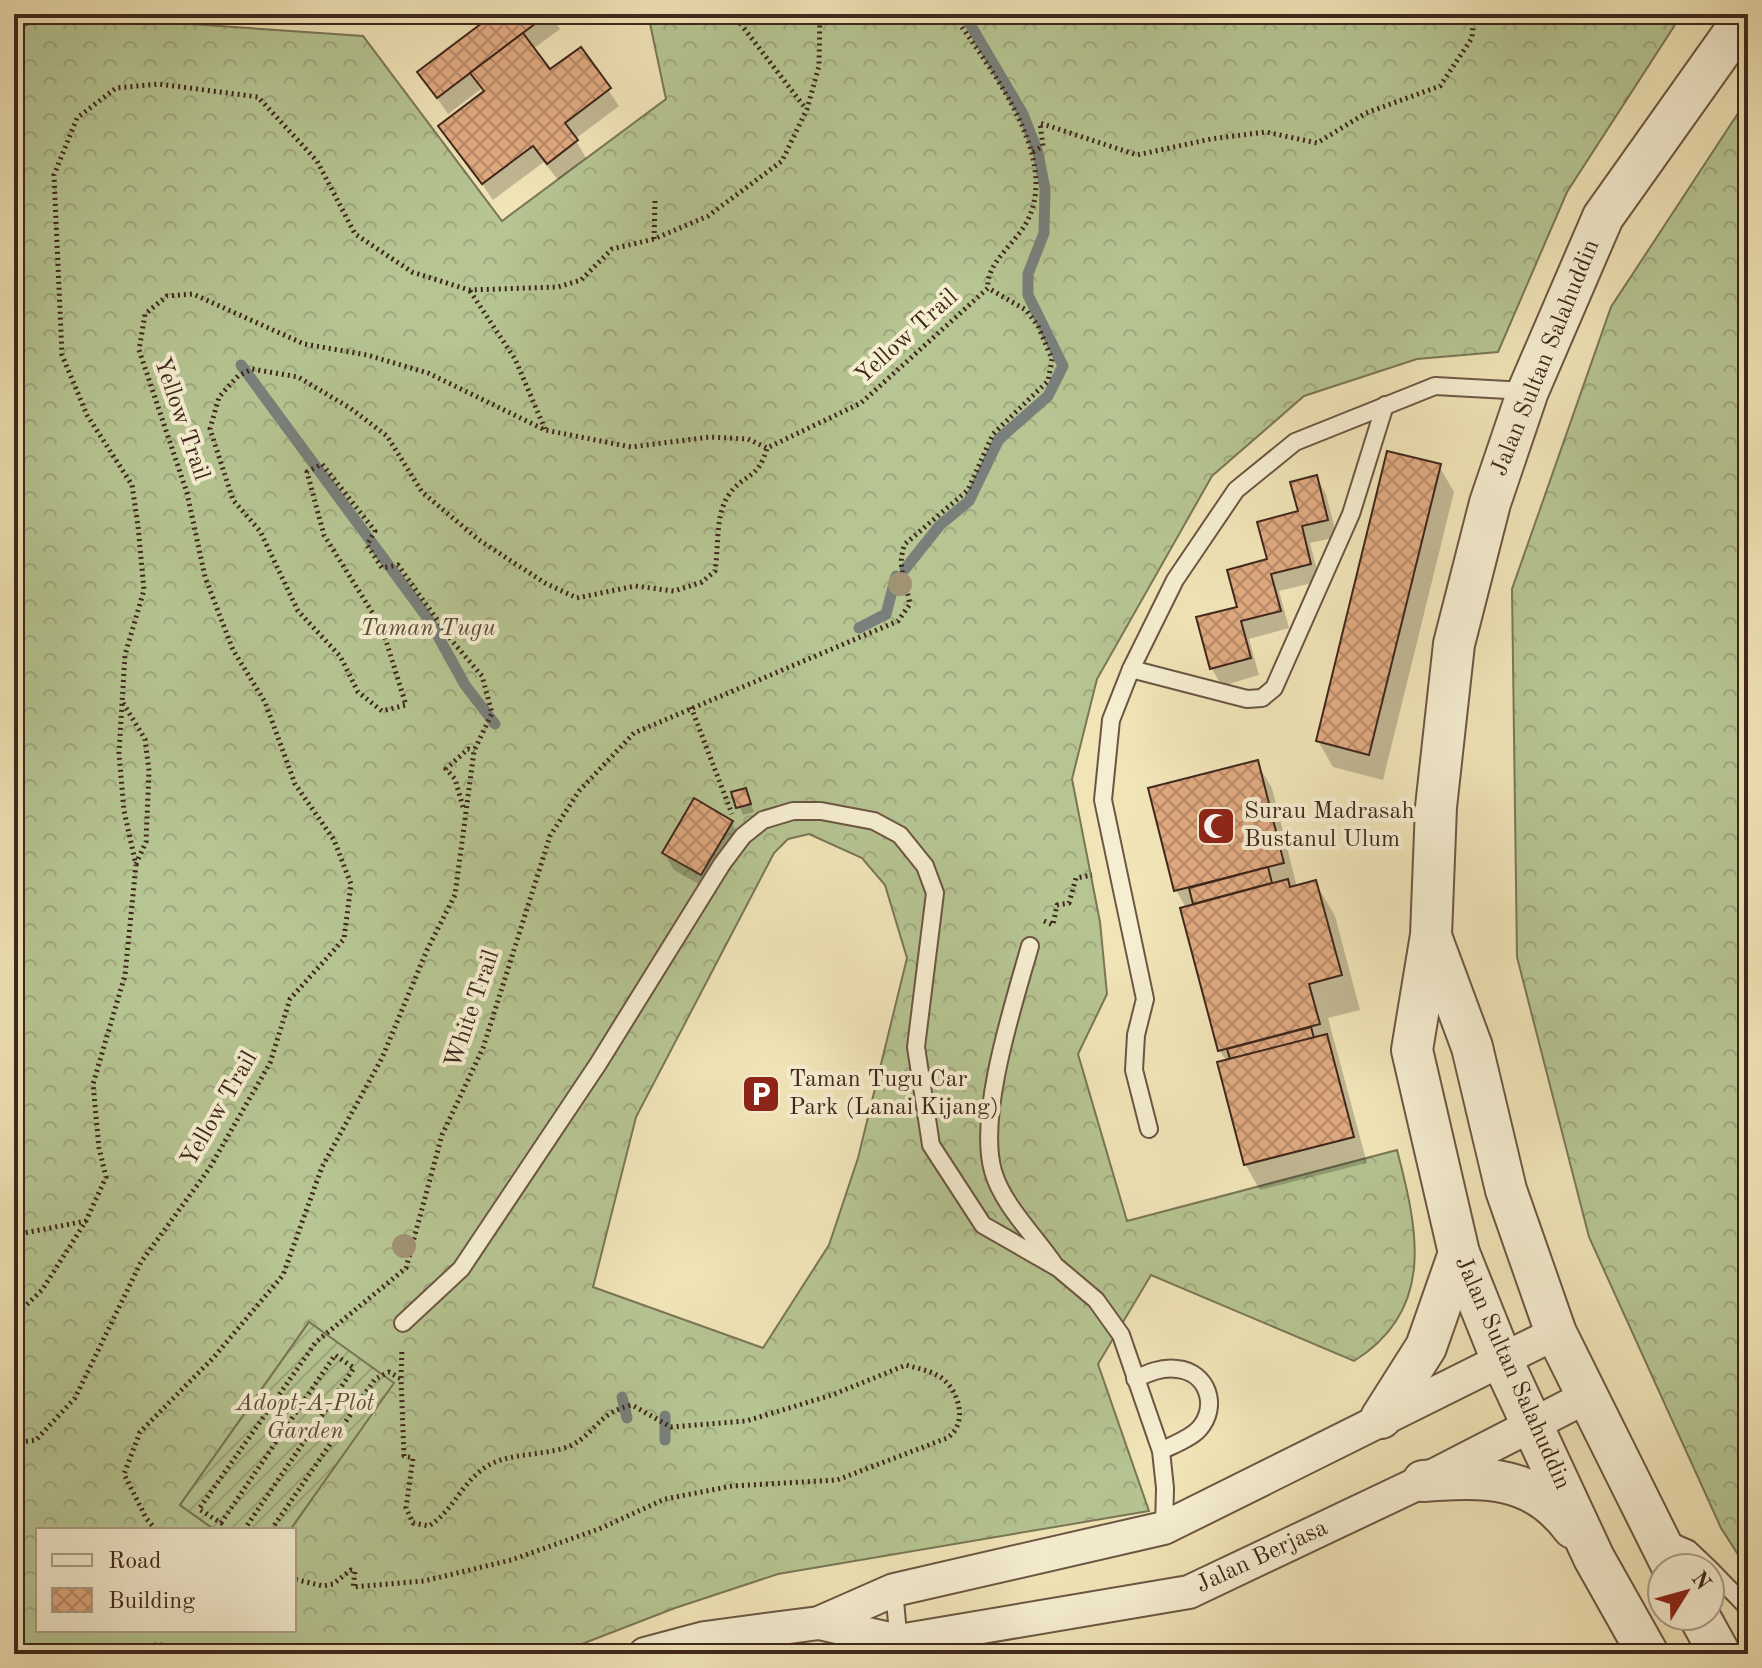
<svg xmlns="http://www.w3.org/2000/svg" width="1762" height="1668" font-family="'Old Standard TT',serif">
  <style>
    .forest { fill: url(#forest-crowns); stroke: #7a7657; stroke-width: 2; fill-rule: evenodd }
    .garden { fill: url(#garden-furrows); stroke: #7a7657; stroke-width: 2 }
    .shadow { fill: #0003 }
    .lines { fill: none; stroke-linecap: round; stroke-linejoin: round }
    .stream { stroke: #79807b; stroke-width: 11 }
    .building { fill: url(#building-cross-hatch); stroke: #3f271c; stroke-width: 2 }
    .service-casing { stroke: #6c5643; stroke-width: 20 }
    .minor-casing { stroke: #6c5643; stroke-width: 36 }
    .tertiary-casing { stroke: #6c5643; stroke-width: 44 }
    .path { stroke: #3f271c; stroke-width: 5; stroke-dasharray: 2 4; stroke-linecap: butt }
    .service { stroke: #f6eed1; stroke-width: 16 }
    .minor { stroke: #f6eed1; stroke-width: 32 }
    .tertiary { stroke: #f6eed1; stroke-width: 40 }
    .tree { fill: #a09273 }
    .labels { text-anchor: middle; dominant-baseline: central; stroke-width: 8; stroke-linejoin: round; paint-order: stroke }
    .street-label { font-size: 24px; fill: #3f271c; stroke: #f6eed1 }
    .park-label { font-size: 24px; font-style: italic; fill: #5d4e3a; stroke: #f6eed1 }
    .poi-label { font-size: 24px; fill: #3f271c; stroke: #f6eed1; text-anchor: start }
  </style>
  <defs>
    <pattern id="forest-crowns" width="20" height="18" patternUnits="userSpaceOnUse" patternTransform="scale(2)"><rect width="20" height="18" fill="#b6c592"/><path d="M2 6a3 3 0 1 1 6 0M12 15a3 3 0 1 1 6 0" fill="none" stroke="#9ea97d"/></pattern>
    <pattern id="garden-furrows" width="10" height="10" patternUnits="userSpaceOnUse" patternTransform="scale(2)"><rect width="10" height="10" fill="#b6c592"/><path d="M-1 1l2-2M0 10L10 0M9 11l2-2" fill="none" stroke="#9ea97d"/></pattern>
    <pattern id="building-cross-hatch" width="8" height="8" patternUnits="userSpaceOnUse" patternTransform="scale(2)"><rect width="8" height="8" fill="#e1aa81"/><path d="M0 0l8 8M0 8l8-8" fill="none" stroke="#b88a69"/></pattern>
  </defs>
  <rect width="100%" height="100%" fill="#f1e5b8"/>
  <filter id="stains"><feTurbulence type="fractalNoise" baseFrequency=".0025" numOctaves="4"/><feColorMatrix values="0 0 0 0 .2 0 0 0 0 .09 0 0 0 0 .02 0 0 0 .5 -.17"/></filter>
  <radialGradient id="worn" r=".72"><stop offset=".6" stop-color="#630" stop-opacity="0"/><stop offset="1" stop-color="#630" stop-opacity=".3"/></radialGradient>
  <g class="forest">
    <path d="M648,14H1682L1567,192L1498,352L1417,359L1304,396L1212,476L1097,679L1072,779L1100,922L1107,994L1078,1054L1127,1221L1397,1150C1418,1230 1436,1310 1354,1361L1151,1275L1098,1364L1149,1511L778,1574L675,1608L556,1654H14V29L59,15L363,36L502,221L666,99ZM809,834L862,858L885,885L907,958L858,1158L829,1245L763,1348L593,1287L636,1117L774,853L788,839ZM309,1322L393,1383L290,1530H294V1630H38V1530H215L180,1505Z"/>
    <path d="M1748,98V1570L1721,1528L1589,1237L1517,957L1512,589L1611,307Z"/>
  </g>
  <path class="garden" d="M309,1322L394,1383L290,1530H215L180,1505Z"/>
  <g class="shadow">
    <path d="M497,14H551L560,29L533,49L550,72L580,49L619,106L575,139L586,158L558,180L544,162L493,200L441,126L485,93L481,89L448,114L419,72Z"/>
    <path d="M1439,466L1454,492L1383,780L1333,767L1318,741Z"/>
    <path d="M1316,477L1326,494L1337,537L1310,543L1320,581L1279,591L1289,628L1249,639L1259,675L1222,686L1212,669L1199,618L1239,608L1300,512Z"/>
    <path d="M1257,763L1272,788L1297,887L1315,882L1335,916L1360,1010L1328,1018L1367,1163L1260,1190L1245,1164L1227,1062L1220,1051L1182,909L1186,908L1176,890Z"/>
    <path d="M745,790L754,812L743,815L734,793Z"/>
    <path d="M732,823L741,840L711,891L674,870L664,853Z"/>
  </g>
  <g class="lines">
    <g class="stream">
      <path d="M241,365L429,620L465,685L495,724"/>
      <path d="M905,569L940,525L969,501L999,439L1048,396L1063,366L1028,295V274L1044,233L1045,189L1038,153L1023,114L964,14"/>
      <path d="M859,628L886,614L896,576"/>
      <path d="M622,1397L627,1418"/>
      <path d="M665,1440V1416"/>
    </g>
  </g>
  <g class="building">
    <path d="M494,14H548L437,98L417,72Z"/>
    <path d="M523,33L550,69L581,47L611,88L565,123L578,140L547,164L533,146L482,184L438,126L484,91L470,73Z"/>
    <path d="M1387,451L1441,464L1369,755L1316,741Z"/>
    <path d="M1317,475L1328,520L1302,526L1311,564L1271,574L1281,611L1241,621L1251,658L1210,669L1196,617L1237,607L1227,570L1267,559L1257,522L1298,511L1290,482Z"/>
    <path d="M1258,760L1284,863L1174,891L1148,788Z"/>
    <path d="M746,788L751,804L736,808L731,792Z"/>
    <path d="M694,798L733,821L701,875L662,853Z"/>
    <path d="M1268,867L1272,883L1193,904L1189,888Z"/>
    <path d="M1288,879L1290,887L1316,880L1342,975L1309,984L1320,1024L1218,1051L1180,908Z"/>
    <path d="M1311,1027L1314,1038L1230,1059L1227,1049Z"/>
    <path d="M1327,1034L1354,1137L1244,1165L1217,1062Z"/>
  </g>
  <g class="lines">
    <defs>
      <g id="service">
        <path d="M1131,669L1247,699L1262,698L1274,688L1351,514L1385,405"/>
        <path d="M1030,946C1014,1003 977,1115 993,1171C1002,1204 1035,1236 1054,1264"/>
        <path d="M1149,1129L1134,1070L1136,1035L1145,999L1103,800L1111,720L1131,669L1175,580L1236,490L1295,442L1435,386L1526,391"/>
        <path d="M403,1323L461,1269L598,1064L722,864L743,836L763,820L793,811H821L874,821L900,835L925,866L935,893L916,1047L931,1145L983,1225L1058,1268L1096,1300L1121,1335L1161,1451L1165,1488L1164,1528"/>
        <path d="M1135,1379C1148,1373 1161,1367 1177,1369C1208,1372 1219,1407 1199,1429C1190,1439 1172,1445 1161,1451"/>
        <path d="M1666,1539L1689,1549L1709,1568"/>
        <path d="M1710,1569L1748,1608"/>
        <path d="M894,1590L899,1644"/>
      </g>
      <g id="minor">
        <path d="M819,1623L899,1641L1189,1592L1423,1481L1586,1397"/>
        <path d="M645,1654L705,1638L819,1623L894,1590L1164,1528L1556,1333"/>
      </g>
      <g id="tertiary">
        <path d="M1432,939L1472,1047L1506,1190L1556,1333L1673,1568"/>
        <path d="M1381,1418L1426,1347L1459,1253"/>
        <path d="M1423,1481C1484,1477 1533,1474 1573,1528"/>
        <path d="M1699,1616L1720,1654"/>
        <path d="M1648,1654L1594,1558L1501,1358L1459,1253L1412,1050L1431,935L1436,807L1454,644L1490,503L1528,391L1603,217L1747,14"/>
      </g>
    </defs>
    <use href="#service" class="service-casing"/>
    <use href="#minor" class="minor-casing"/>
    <use href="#tertiary" class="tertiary-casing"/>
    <g class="path">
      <path d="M733,14L806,109"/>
      <path d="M1033,152L1043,146L1040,123L1137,155L1211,139L1266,132L1317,143L1366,113L1440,86L1472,38L1474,14"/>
      <path d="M654,239L655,201"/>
      <path d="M470,291L515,359L545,429"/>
      <path d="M123,703L145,739L149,771L146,842L136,864"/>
      <path d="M691,707L732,814"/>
      <path d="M463,807L455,779L446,769L468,749L474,751"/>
      <path d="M1044,921L1053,925L1057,905L1069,903L1076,878L1092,875"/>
      <path d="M14,1235L86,1221"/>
      <path d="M14,1317L42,1290L86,1221L106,1177L99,1148L93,1084L125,975L136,865L124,811L119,753L125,655L144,590L138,526L132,485L87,415L62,355L54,175L77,118L116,88L159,84L258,97L317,161L355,234L412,272L469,290L558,287L581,280L612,249L654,239L708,216L782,161L807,109L819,66L820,14"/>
      <path d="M401,1378L402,1349"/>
      <path d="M14,1443L36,1440L75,1398L141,1262L209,1169L270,1063L290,999L344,939L351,884L334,840L295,784L265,702L233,650L205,577L187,493L139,350L145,314L167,296L193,294L304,344L367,355L428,373L545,430L631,447L710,437L748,439L767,448L861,403L988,288C986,264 1013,245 1025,225C1064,159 989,68 953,14"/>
      <path d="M156,1530L146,1518L124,1474L140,1432L214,1357L283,1275L322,1167L382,1058L427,950L455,895L474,751L492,713L482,676L453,642L398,565L382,568L367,545L375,531L322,464L307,472L324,535L382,628L406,705L382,711L358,692L340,656L298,611L260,531L233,500L210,429L219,397L238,376L252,369L298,377L350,408L387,436L422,492L479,540L545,583L577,598L635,586L674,591L702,582L715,571C719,547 715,516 728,496C743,473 758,481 767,448"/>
      <path d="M244,1530L354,1368L335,1355L221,1523L199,1509L316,1342L406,1268L442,1135L483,1048L550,836L579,791L634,733L898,621L910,604C906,582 896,566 905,544L968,490L993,434L1048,381L1052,359L1038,326L1026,310L988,288"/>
      <path d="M271,1530L375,1379L389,1372L401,1379L404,1456L413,1458L406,1508L413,1523L429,1526C451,1512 459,1489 479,1472C504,1450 543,1458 572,1445C596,1433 597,1413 632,1405L671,1427L746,1421L832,1395L906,1365C916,1368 927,1370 937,1375C958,1386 970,1423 947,1438L837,1480L732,1486L665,1499L599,1529L511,1560L424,1581L353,1587L355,1571L351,1570L333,1584L323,1586L294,1579"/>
      <path d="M132,1654C147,1643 167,1641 182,1654"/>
    </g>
    <use href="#service" class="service"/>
    <use href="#minor" class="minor"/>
    <use href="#tertiary" class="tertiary"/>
  </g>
  <g class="tree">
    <circle cx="900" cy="584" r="12"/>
    <circle cx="404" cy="1246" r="12"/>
  </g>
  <defs>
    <symbol id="mosque-square" viewBox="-11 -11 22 22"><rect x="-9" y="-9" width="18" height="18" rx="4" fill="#8f2418" stroke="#f6eed1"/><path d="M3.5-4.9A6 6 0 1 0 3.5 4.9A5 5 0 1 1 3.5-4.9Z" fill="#fff"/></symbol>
    <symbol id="parking-square" viewBox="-11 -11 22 22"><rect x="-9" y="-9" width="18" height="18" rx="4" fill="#8f2418" stroke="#f6eed1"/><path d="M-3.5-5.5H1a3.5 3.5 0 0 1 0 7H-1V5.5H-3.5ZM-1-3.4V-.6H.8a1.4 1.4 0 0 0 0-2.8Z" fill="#fff"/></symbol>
  </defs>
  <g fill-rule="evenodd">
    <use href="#mosque-square" x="1194" y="804" width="44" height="44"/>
    <use href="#parking-square" x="739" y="1072" width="44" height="44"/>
  </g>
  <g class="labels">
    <g class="street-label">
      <text transform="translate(907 337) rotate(-42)">Yellow Trail</text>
      <text transform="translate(1546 358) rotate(-68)">Jalan Sultan Salahuddin</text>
      <text transform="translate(181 419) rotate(71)">Yellow Trail</text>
      <text transform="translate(473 1009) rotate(-71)">White Trail</text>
      <text transform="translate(220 1109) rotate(-60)">Yellow Trail</text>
      <text transform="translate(1512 1373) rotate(66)">Jalan Sultan Salahuddin</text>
      <text transform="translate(1262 1557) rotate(-25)">Jalan Berjasa</text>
    </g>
    <g class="park-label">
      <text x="428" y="629">Taman Tugu</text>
      <text x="305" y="1404">Adopt-A-Plot<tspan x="305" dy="28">Garden</tspan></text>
    </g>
    <g class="poi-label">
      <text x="1244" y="812">Surau Madrasah<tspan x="1244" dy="28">Bustanul Ulum</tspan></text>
      <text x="789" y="1080">Taman Tugu Car<tspan x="789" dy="28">Park (Lanai Kijang)</tspan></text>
    </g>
  </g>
  <rect width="1762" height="1668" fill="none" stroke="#f1e5b8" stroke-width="48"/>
  <rect x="16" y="16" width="1730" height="1636" fill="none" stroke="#3f271c" stroke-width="4"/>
  <rect x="24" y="24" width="1714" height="1620" fill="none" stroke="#3f271c" stroke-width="2"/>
  <rect x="36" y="1528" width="260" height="104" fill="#f6eed1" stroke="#ad9e89" stroke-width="2"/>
  <rect x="52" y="1554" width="40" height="12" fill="#f6eed1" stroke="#ad9e89" stroke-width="2"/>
  <text x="108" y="1568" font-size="24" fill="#3f271c">Road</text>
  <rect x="52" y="1588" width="40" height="24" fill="url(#building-cross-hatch)" stroke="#ad9e89" stroke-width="2"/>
  <text x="108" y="1608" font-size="24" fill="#3f271c">Building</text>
  <g transform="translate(1686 1592) rotate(53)"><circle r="38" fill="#f6eed1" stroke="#ad9e89" stroke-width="2"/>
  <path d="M0-6L14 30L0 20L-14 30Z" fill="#8f2418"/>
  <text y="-12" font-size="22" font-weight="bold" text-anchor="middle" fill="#3f271c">N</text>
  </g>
  <rect width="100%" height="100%" filter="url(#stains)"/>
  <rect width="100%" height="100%" fill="url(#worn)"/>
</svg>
